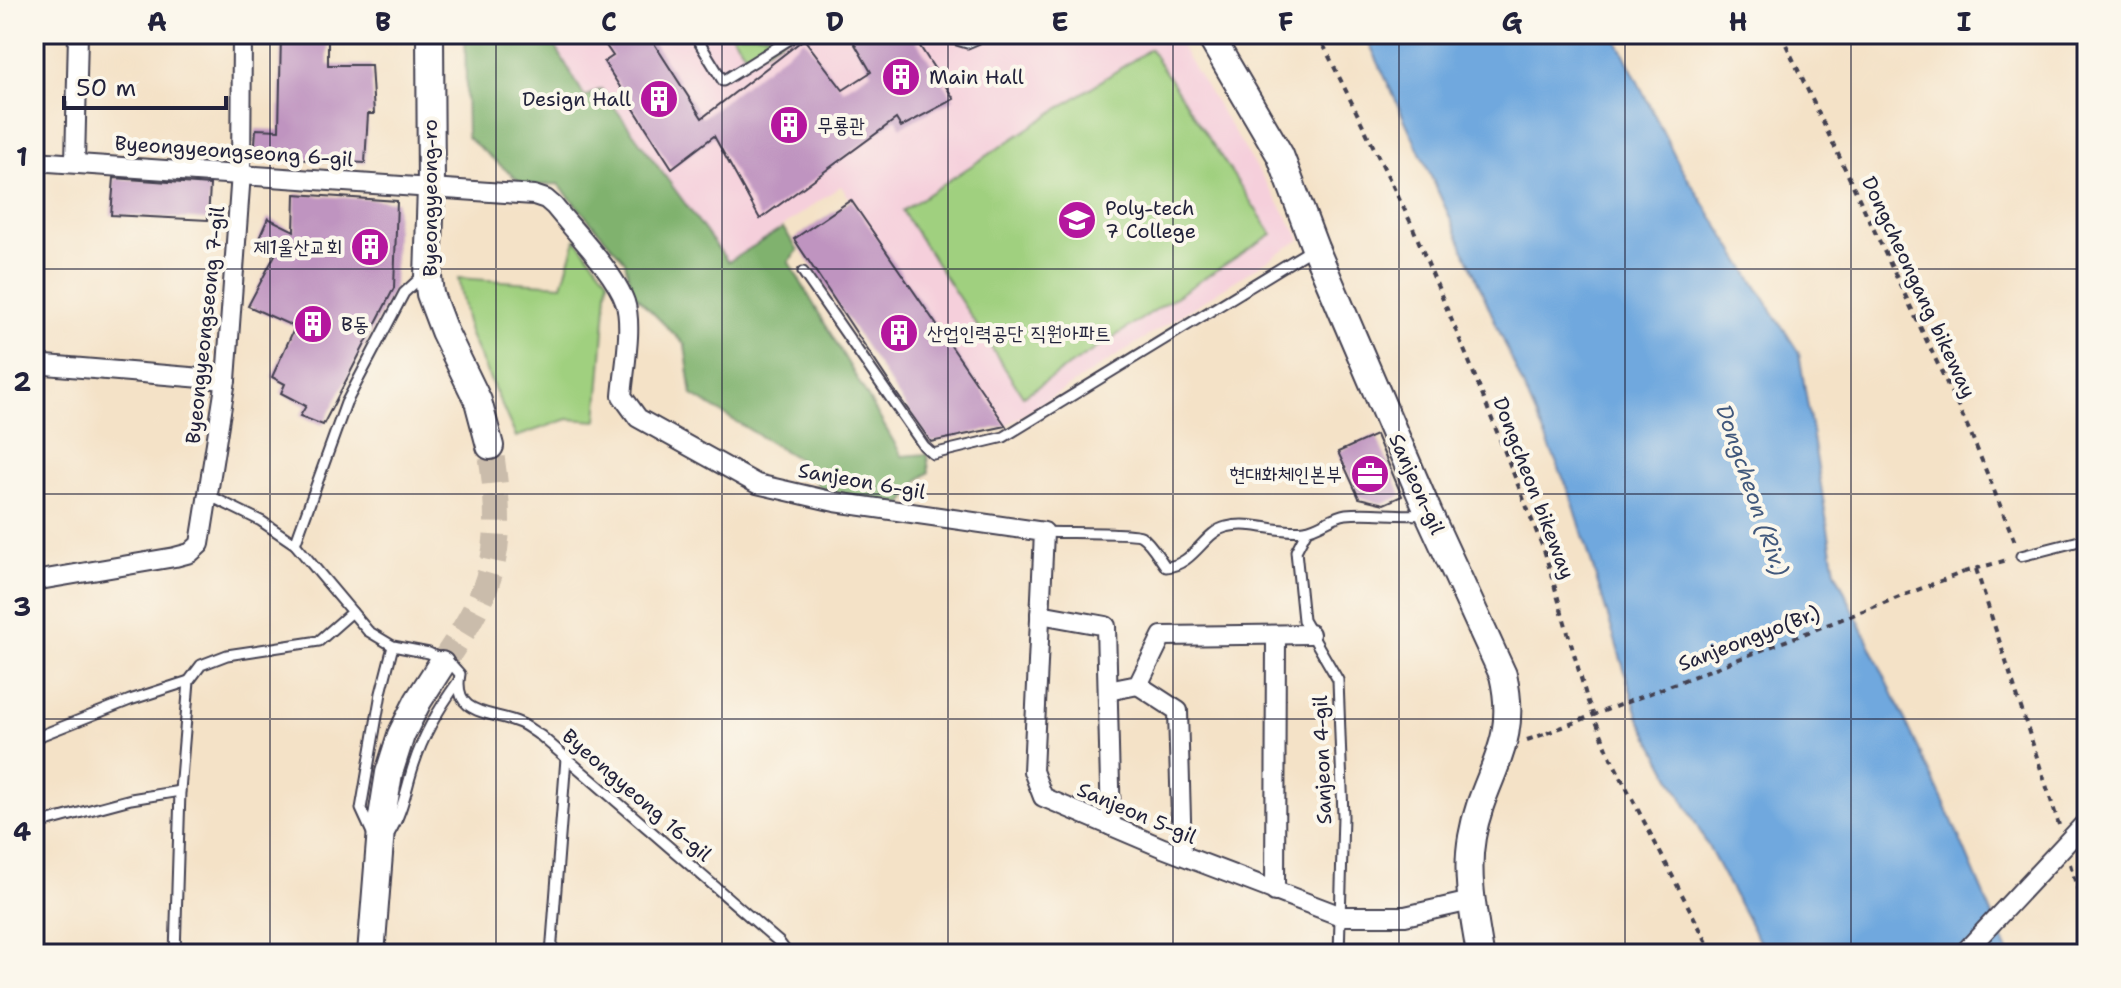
<svg xmlns="http://www.w3.org/2000/svg" width="2121" height="988" font-family="'Shantell Sans','Poor Story',sans-serif">
  <style>
    .built { fill: #f5cfdb }
    .green { fill: #a0d07f; stroke: #61795d; stroke-width: 2 }
    .forest { fill: #80b26e; stroke: #516a54; stroke-width: 2 }
    .water { fill: #6fa8de; stroke: #48658c; stroke-width: 2 }
    .building { fill: #bf94c0 }
    .lines { fill: none; stroke-linecap: round; stroke-linejoin: round }
    .secondary-tunnel { stroke: #cabcab; stroke-width: 26; stroke-dasharray: 26 13; stroke-linecap: butt }
    .lane-casing { stroke: #423f50; stroke-width: 13 }
    .street-casing { stroke: #423f50; stroke-width: 22 }
    .secondary-casing { stroke: #423f50; stroke-width: 30 }
    .path { stroke: #423f50; stroke-width: 4; stroke-dasharray: 6 6; stroke-linecap: butt }
    .lane { stroke: #fff; stroke-width: 9 }
    .street { stroke: #fff; stroke-width: 18 }
    .secondary { stroke: #fff; stroke-width: 26 }
    .street-bridge-casing { stroke: #423f50; stroke-width: 22; stroke-linecap: butt }
    .path-bridge { stroke: #423f50; stroke-width: 4; stroke-dasharray: 6 6; stroke-linecap: butt }
    .street-bridge { stroke: #fff; stroke-width: 18 }
    .grid { fill: none; stroke: #22223b; stroke-width: 2; stroke-opacity: 0.55 }
    .labels { text-anchor: middle; dominant-baseline: central; stroke-width: 8; stroke-linejoin: round; paint-order: stroke }
    .poi-label { font-size: 20px; fill: #22223b; stroke: #fbf7ec; text-anchor: start }
    .street-label { font-size: 20px; fill: #22223b; stroke: #fbf7ec }
    .water-label { font-size: 22px; font-style: italic; fill: #41587c; stroke: #fbf7ec }
    .neatline { fill: none; stroke: #22223b; stroke-width: 3 }
    .grid-label { font-size: 26px; text-anchor: middle; font-weight: bold; fill: #22223b }
  </style>
  <rect width="100%" height="100%" fill="#fbf7ec"/>
  <filter id="ink" filterUnits="userSpaceOnUse"><feTurbulence type="fractalNoise" baseFrequency=".0125" numOctaves="2"/><feDisplacementMap in="SourceGraphic" scale="16" xChannelSelector="R" yChannelSelector="G"/><feConvolveMatrix kernelMatrix="1 2 1 2 8 2 1 2 1" color-interpolation-filters="sRGB"/></filter>
  <filter id="wash" filterUnits="userSpaceOnUse"><feTurbulence type="fractalNoise" baseFrequency=".006" numOctaves="4" result="noise"/><feDisplacementMap in="SourceGraphic" scale="32" xChannelSelector="R" yChannelSelector="G"/><feGaussianBlur stdDeviation="1.8" result="paint"/><feColorMatrix in="noise" values="0 0 0 0 0 0 0 0 0 0 0 0 0 0 0 0 0 1.4 0 .05"/><feComposite in="paint" operator="in"/></filter>
  <g filter="url(#wash)">
    <rect width="100%" height="100%" fill="#f4e2c7"/>
    <path class="built" d="M539,34H1173L1301,239L1006,426L841,186L729,264L585,98Z"/>
    <g class="green">
      <path d="M731,34H791L750,60Z"/>
      <path d="M1150,49L1272,234L1023,396L902,211Z"/>
      <path d="M576,239L608,279L597,421L568,419L516,437L469,333L458,278L562,285Z"/>
    </g>
    <path class="forest" d="M465,34H557V49L585,97L601,89L728,262L783,228L798,250L789,262L902,456L927,454L929,472L919,480L903,504L845,497L819,487L801,461L692,395L685,345L631,291L625,261L558,184L525,186L467,137Z"/>
    <path class="water" d="M1365,34H1614L1680,166L1799,353L1835,571L1947,809L2009,954H1766L1639,718L1571,496L1447,211Z"/>
    <g id="blocks">
      <g class="building">
        <path d="M281,34H328V65H371L374,114H368L365,163L254,157L256,129L279,130Z"/>
        <path d="M598,34H648L702,118L804,39L843,90L871,72L849,34H912L954,99L901,127L896,119L760,219L714,136L672,168L604,62L613,56Z"/>
        <path d="M114,178L210,185L208,220L111,215Z"/>
        <path d="M295,194L397,201L394,288L323,425L300,416L306,406L281,393L285,384L272,377L295,327L248,306L275,255L256,245L268,218L294,231Z"/>
        <path d="M851,200L1006,426L931,442L897,394L794,239Z"/>
        <path d="M1376,435L1402,496L1384,504L1359,498L1338,452Z"/>
      </g>
    </g>
  </g>
  <g filter="url(#ink)">
    <use href="#blocks" fill-opacity="0" stroke="#423f50" stroke-width="2"/>
    <g class="lines">
      <path class="secondary-tunnel" d="M441,665C499,581 505,546 490,446"/>
      <defs>
        <g id="lane">
          <path d="M694,34L723,81L798,34"/>
          <path d="M945,34L947,37L967,43L988,34"/>
          <path d="M803,272L924,446L933,454L1004,437L1312,249"/>
          <path d="M208,495L261,521L295,544L368,631L393,646L429,653L451,664L460,674C452,717 493,711 520,723C527,726 534,732 541,736L779,942L788,954"/>
          <path d="M1307,530L1296,551L1303,620L1338,680L1343,816L1339,954"/>
          <path d="M1044,532C1058,533 1136,532 1141,536C1151,542 1159,558 1166,567C1194,565 1204,532 1226,527C1253,520 1278,534 1305,530C1319,528 1332,516 1346,514C1372,511 1399,517 1426,514"/>
          <path d="M295,544L346,403L404,293L418,280L424,278"/>
          <path d="M2021,556L2087,539"/>
          <path d="M34,741L42,735L130,700L189,681"/>
          <path d="M34,825L131,799L180,791"/>
          <path d="M372,833L361,809L381,693L393,646"/>
          <path d="M389,834C403,812 406,788 414,764C424,733 439,708 458,682"/>
          <path d="M175,954L180,791L189,681L201,665L227,655L319,641L352,612"/>
          <path d="M551,954L566,758"/>
        </g>
        <g id="street">
          <path d="M34,161L534,195L546,199L554,206C574,231 615,273 625,302C633,326 624,370 622,396L638,418L757,484L835,502L1044,532L1033,771L1043,797L1163,848L1341,916H1405L1471,901"/>
          <path d="M75,163L78,34"/>
          <path d="M34,364L226,380"/>
          <path d="M34,581L175,557L190,553L200,544L226,380L241,173L242,34"/>
          <path d="M1040,614L1106,626L1111,826"/>
          <path d="M1138,685L1178,711L1182,855"/>
          <path d="M1108,691L1138,685L1162,636L1310,634"/>
          <path d="M1275,892L1276,635"/>
        </g>
        <g id="secondary">
          <path d="M430,34L431,187L428,277L430,294L444,331L478,401L490,446"/>
          <path d="M1209,34L1280,155L1315,248L1429,514L1503,675C1520,747 1483,773 1472,837C1465,876 1474,916 1480,954"/>
          <path d="M371,954L382,817L389,773L401,735L418,701L441,665"/>
        </g>
      </defs>
      <use href="#lane" class="lane-casing"/>
      <use href="#street" class="street-casing"/>
      <use href="#secondary" class="secondary-casing"/>
      <g class="path">
        <path d="M1318,34L1411,223L1470,364L1545,553L1587,699L1611,758L1713,954"/>
        <path d="M1781,34L1971,434L2015,542"/>
        <path d="M1976,569L2059,825"/>
        <path d="M1964,572L2007,560"/>
        <path d="M1527,740L1547,733"/>
        <path d="M2070,864L2087,921"/>
      </g>
      <use href="#lane" class="lane"/>
      <use href="#street" class="street"/>
      <use href="#secondary" class="secondary"/>
      <defs>
        <path id="street-bridge" d="M1963,954L2087,821"/>
      </defs>
      <use href="#street-bridge" class="street-bridge-casing"/>
      <path class="path-bridge" d="M1547,733L1964,572"/>
      <use href="#street-bridge" class="street-bridge"/>
    </g>
  </g>
  <path class="grid" d="M270,34V954M496,34V954M722,34V954M948,34V954M1173,34V954M1399,34V954M1625,34V954M1851,34V954M34,269H2087M34,494H2087M34,719H2087"/>
  <defs>
    <symbol id="building-disc" viewBox="-11 -11 22 22"><circle r="9.5" fill="#b5179e" stroke="#fbf7ec"/><path d="M-4-6H4V6H1V3H-1V6H-4ZM-2.5-4.3h1.7v1.8h-1.7ZM.8-4.3h1.7v1.8H.8ZM-2.5-1h1.7V.8h-1.7ZM.8-1h1.7V.8H.8Z" fill="#fff"/></symbol>
    <symbol id="university-disc" viewBox="-11 -11 22 22"><circle r="9.5" fill="#b5179e" stroke="#fbf7ec"/><path d="M0-5L7-2L0 1L-7-2ZM-4 1L0 2.5L4 1V4Q0 6-4 4Z" fill="#fff"/></symbol>
    <symbol id="office-disc" viewBox="-11 -11 22 22"><circle r="9.5" fill="#b5179e" stroke="#fbf7ec"/><path d="M-6-3h4V-5.5h4V-3h4V5H-6ZM-1-4.5V-3h2v-1.5ZM-6 0V1H6V0Z" fill="#fff"/></symbol>
  </defs>
  <g fill-rule="evenodd">
    <use href="#building-disc" x="879" y="55" width="44" height="44"/>
    <use href="#building-disc" x="637" y="77" width="44" height="44"/>
    <use href="#building-disc" x="767" y="103" width="44" height="44"/>
    <use href="#university-disc" x="1055" y="198" width="44" height="44"/>
    <use href="#building-disc" x="348" y="225" width="44" height="44"/>
    <use href="#building-disc" x="291" y="302" width="44" height="44"/>
    <use href="#building-disc" x="877" y="311" width="44" height="44"/>
    <use href="#office-disc" x="1348" y="452" width="44" height="44"/>
  </g>
  <g class="labels">
    <g class="poi-label">
      <text x="929" y="77">Main Hall</text>
      <text x="631" y="99" text-anchor="end">Design Hall</text>
      <text x="817" y="125">무룡관</text>
      <text x="1105" y="208">Poly-tech<tspan x="1105" dy="23">7 College</tspan></text>
      <text x="342" y="247" text-anchor="end">제1울산교회</text>
      <text x="341" y="324">B동</text>
      <text x="927" y="333">산업인력공단 직원아파트</text>
      <text x="1342" y="474" text-anchor="end">현대화체인본부</text>
    </g>
    <g class="street-label">
      <text transform="translate(234 151) rotate(4)">Byeongyeongseong 6-gil</text>
      <text transform="translate(430 198) rotate(-90)">Byeongyeong-ro</text>
      <text transform="translate(1919 287) rotate(65)">Dongcheongang bikeway</text>
      <text transform="translate(205 325) rotate(-84)">Byeongyeongseong 7-gil</text>
      <text transform="translate(862 481) rotate(10)">Sanjeon 6-gil</text>
      <text transform="translate(1417 484) rotate(66)">Sanjeon-gil</text>
      <text transform="translate(1534 488) rotate(69)">Dongcheon bikeway</text>
      <text transform="translate(1749 638) rotate(-21)">Sanjeongyo(Br.)</text>
      <text transform="translate(1322 760) rotate(-92)">Sanjeon 4-gil</text>
      <text transform="translate(637 795) rotate(41)">Byeongyeong 16-gil</text>
      <text transform="translate(1137 813) rotate(23)">Sanjeon 5-gil</text>
    </g>
    <g class="water-label">
      <text transform="translate(1752 490) rotate(71)">Dongcheon (Riv.)</text>
    </g>
  </g>
  <rect width="2121" height="988" fill="none" stroke="#fbf7ec" stroke-width="88"/>
  <path d="M64 96v12h162v-12" fill="none" stroke="#22223b" stroke-width="4"/>
  <text x="76" y="96" font-size="24" fill="#22223b" stroke="#fbf7ec" stroke-width="6" paint-order="stroke">50 m</text>
  <rect x="44" y="44" width="2033" height="900" class="neatline"/>
  <g class="grid-label">
    <text x="157" y="31">A</text>
    <text x="383" y="31">B</text>
    <text x="609" y="31">C</text>
    <text x="835" y="31">D</text>
    <text x="1060" y="31">E</text>
    <text x="1286" y="31">F</text>
    <text x="1512" y="31">G</text>
    <text x="1738" y="31">H</text>
    <text x="1964" y="31">I</text>
    <text x="22" y="166">1</text>
    <text x="22" y="391">2</text>
    <text x="22" y="616">3</text>
    <text x="22" y="841">4</text>
  </g>
</svg>
